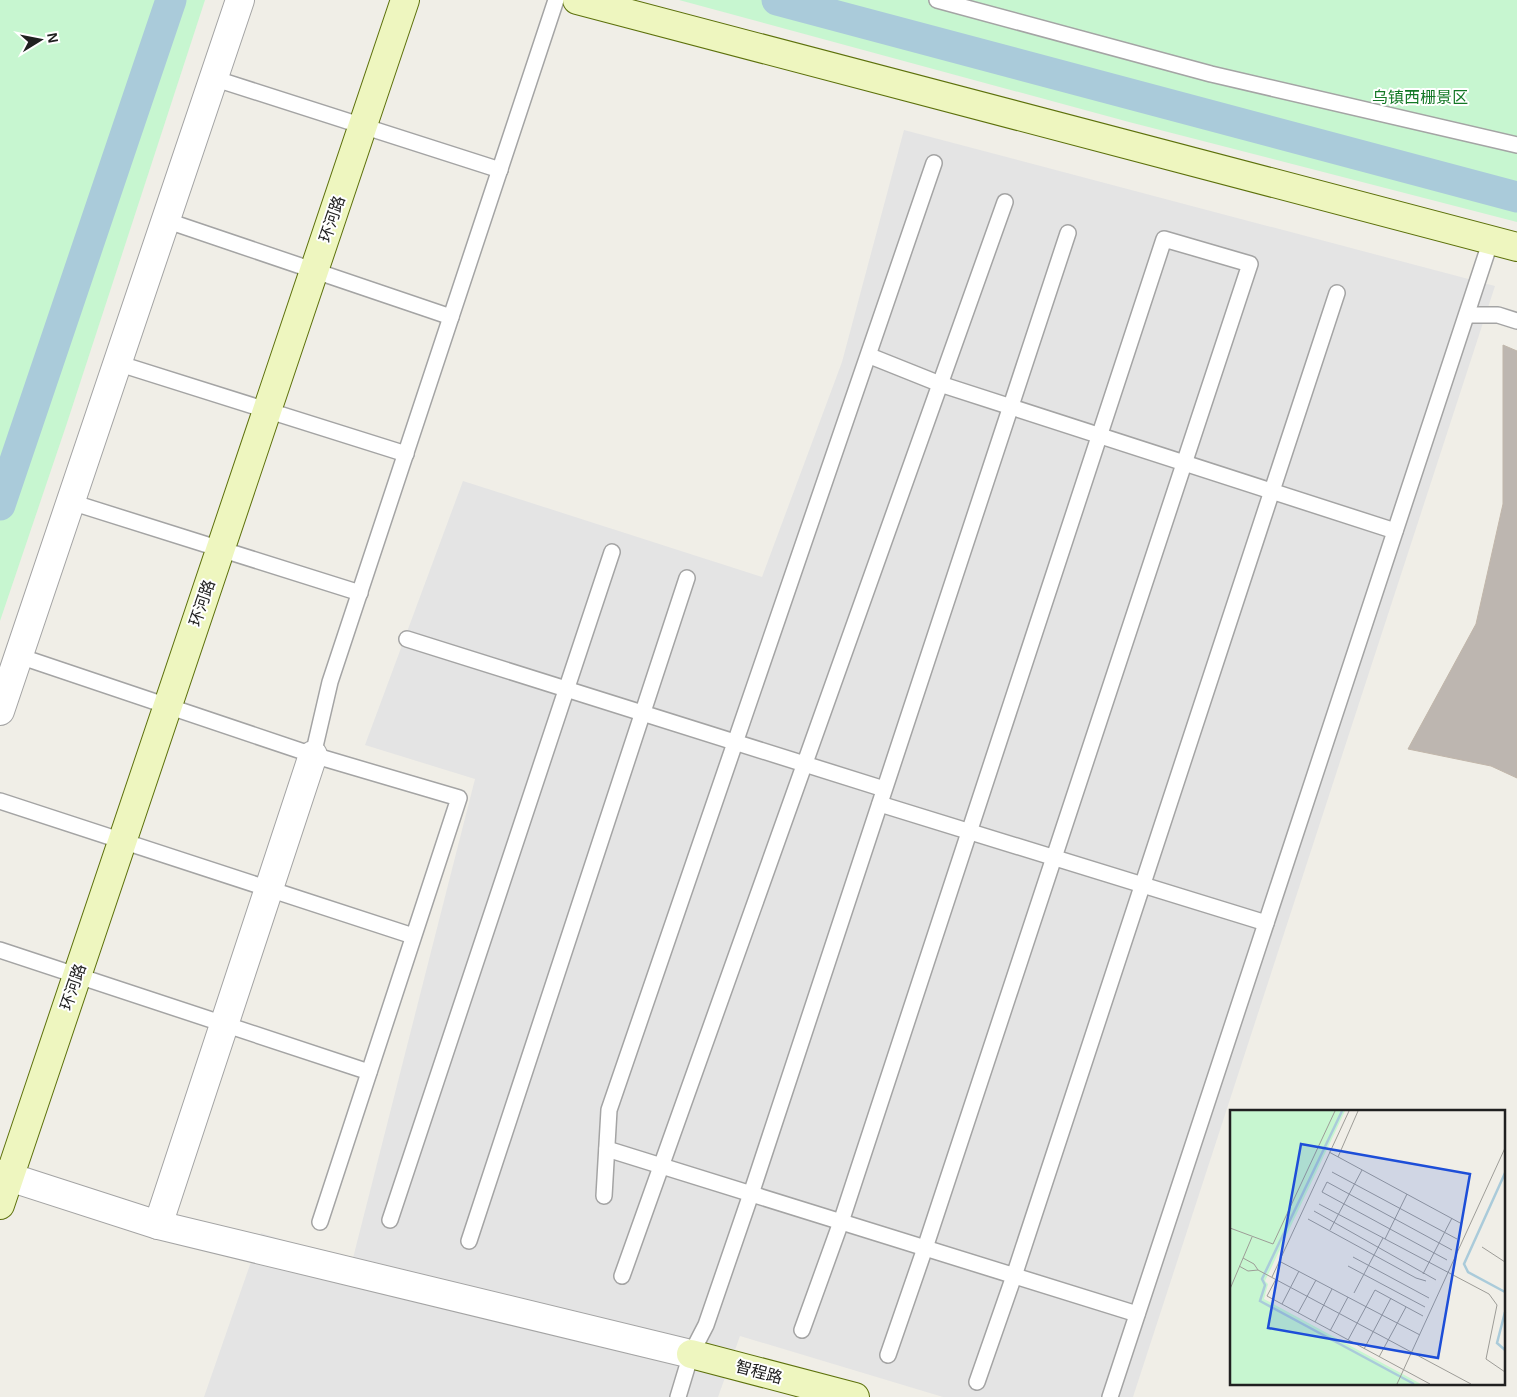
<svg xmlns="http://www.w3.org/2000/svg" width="1517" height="1397" font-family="Helvetica,'Noto Sans SC',sans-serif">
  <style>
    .park { fill: #c7f6d0 }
    .parking { fill: #e4e4e4 }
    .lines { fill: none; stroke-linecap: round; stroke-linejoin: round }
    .canal { stroke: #aacbda; stroke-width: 31 }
    .building { fill: #bdb6b0; stroke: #c1b6aa }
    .lane-casing { stroke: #a4a4a4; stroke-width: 18 }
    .street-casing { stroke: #a4a4a4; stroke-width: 30 }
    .secondary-casing { stroke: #5d710c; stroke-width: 30 }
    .lane { stroke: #fff; stroke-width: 15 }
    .street { stroke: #fff; stroke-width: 28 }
    .secondary { stroke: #eef6bf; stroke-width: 28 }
    .labels { text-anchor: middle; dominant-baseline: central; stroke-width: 4; stroke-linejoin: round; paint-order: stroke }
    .park-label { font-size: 16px; fill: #137825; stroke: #fff }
    .street-label { font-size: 16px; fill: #202020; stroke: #fff }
    .inset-river { fill: none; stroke: #aacbda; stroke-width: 2.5 }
    .inset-road { fill: none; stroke: #9d9c97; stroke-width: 1 }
    .view { fill: #1d4ed8; fill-opacity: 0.15; stroke: #1d4ed8; stroke-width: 2.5 }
    .inset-edge { fill: none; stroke: #202020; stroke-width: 2.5 }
  </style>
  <rect width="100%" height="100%" fill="#f0eee7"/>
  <g class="park">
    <path d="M0,0H205L67,423L0,621Z"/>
    <path d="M679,0H1517V222L1129,122Z"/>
  </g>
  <path class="parking" d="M904,130L1495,286L1133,1397H943L740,1336L718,1397H204L261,1233L352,1262L475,779L365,745L463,481L762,577L842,362Z"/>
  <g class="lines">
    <g class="canal">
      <path d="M777,0L1517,197"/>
      <path d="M0,505L171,0"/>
    </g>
  </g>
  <path class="building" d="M1503,345L1517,351V778L1491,766L1408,749L1476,624L1503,504Z"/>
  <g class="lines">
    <defs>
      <g id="lane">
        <path d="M937,0L1211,74L1517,145"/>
        <path d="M213,78L500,170"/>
        <path d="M165,220L451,317"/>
        <path d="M1467,315H1498L1517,321"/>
        <path d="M870,356L940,384L1395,531"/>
        <path d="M117,363L406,454"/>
        <path d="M71,502L360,593"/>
        <path d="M407,639L884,789"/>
        <path d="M19,656L313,755L459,798L320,1222"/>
        <path d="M313,755L330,682L556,0"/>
        <path d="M0,801L413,936"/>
        <path d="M880,804L1266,923"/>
        <path d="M0,950L369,1072"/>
        <path d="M607,1149L1137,1314"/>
        <path d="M604,1196L609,1110C718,794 828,479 934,163"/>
        <path d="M390,1220L612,552"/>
        <path d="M469,1241L687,578"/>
        <path d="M622,1276L1005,202"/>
        <path d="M802,1330L841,1222L1164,239L1250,264L925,1248L888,1355"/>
        <path d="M977,1382L1014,1276L1337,293"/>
        <path d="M678,1397L691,1354L706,1325L751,1194L1068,233"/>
        <path d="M1110,1397L1491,240"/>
      </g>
      <g id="street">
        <path d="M0,711L240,0"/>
        <path d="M0,1174L158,1225L691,1354"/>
        <path d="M158,1225L313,755"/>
      </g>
      <g id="secondary">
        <path d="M577,0L1517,247"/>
        <path d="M0,1205L405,0"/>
        <path d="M691,1354L855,1397"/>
      </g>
    </defs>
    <use href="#lane" class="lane-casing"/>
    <use href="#street" class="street-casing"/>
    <use href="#secondary" class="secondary-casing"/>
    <use href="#lane" class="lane"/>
    <use href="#street" class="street"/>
    <use href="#secondary" class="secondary"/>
  </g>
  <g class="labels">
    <g class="park-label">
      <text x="1420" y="97">乌镇西栅景区</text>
    </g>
    <g class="street-label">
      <text transform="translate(332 219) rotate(-71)">环河路</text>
      <text transform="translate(202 603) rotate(-71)">环河路</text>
      <text transform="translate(73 987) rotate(-71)">环河路</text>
      <text transform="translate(759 1372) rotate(15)">智程路</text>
    </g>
  </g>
  <g transform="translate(1230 1110)">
    <rect width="275" height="275" fill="#f0eee7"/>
    <path d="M0,1H115L35,171L38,174L34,189L191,274H0Z" fill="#c7f6d0"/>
    <path class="inset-river" d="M112,1L32,169L35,175L30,191L184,274M275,63L234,154L238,162L275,182M275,202L267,233L275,240"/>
    <path class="inset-road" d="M99,42L232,114M108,47L128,1M102,62L227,129M89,94L259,184L267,195L256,249L275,262M84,101L206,170M78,109L186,168L196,171M0,118L43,134L105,1M100,120L132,60M155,129L177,84M252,137L275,152M123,147L199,188M13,148L24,154L28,160L241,274M217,150L92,82L97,72L222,140M49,151L190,225M9,156L18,161L28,160M118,156L195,197M193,164L222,108M42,167L119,1M46,169L37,186L200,274M0,179L22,127M124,183L153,128M52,194L69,161M68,203L86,170M85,212L102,179M100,221L118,187M118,230L145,180L193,206M134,239L161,188M149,247L176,197M167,274L275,38"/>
    <path class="view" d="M71,34L240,64L208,248L38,218Z"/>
    <rect width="275" height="275" class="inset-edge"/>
  </g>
  <g transform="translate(40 40) rotate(80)" stroke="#ffffff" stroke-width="4" paint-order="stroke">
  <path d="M0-4L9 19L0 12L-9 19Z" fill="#202020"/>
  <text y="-8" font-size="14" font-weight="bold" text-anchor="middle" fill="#202020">N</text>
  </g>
</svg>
